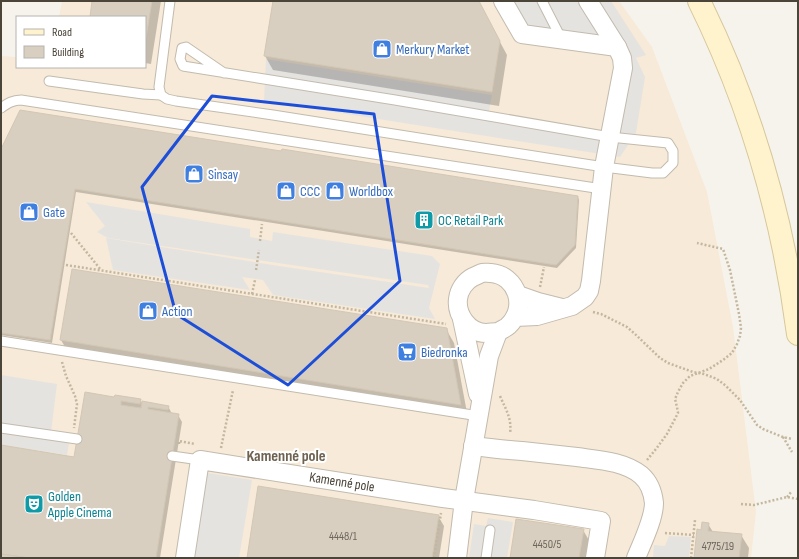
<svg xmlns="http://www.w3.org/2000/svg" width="799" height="559" font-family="'Sofia Sans Condensed',sans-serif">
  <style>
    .commercial { fill: #f7ead8 }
    .parking { fill: #e5e3e0 }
    .shadow { fill: #0003 }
    .building { fill: #d8cfc1; stroke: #d3c7b4 }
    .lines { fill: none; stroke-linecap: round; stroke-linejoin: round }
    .service-casing { stroke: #c2bbae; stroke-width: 11 }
    .minor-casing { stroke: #c2bbae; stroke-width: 20 }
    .secondary-casing { stroke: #d6c79b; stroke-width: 24 }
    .path { stroke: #c4b79f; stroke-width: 2.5; stroke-dasharray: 2 2; stroke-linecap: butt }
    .service { stroke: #fff; stroke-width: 9 }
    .minor { stroke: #fff; stroke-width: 18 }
    .secondary { stroke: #fff3cd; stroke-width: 22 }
    .marked { fill: none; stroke: #1d4ed8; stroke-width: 3; stroke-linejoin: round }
    .labels { text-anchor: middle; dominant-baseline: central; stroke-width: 4; stroke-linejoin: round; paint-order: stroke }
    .number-label { font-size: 12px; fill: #6e675b }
    .shop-label { font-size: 14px; fill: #366cbe; stroke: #fff; text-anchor: start }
    .culture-label { font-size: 14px; fill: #0d838f; stroke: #fff; text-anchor: start }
    .street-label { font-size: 14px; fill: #4b4439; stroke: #fff }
    .quarter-label { font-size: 16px; font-weight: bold; fill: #6e6250; stroke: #fff }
  </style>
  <rect width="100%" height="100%" fill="#f6f3ec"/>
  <path class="commercial" d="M62,1H619L652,47L707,192L733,327L756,512L751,558H1V56L17,57V67H145V17H59Z"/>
  <g class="parking">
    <path d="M511,1H611L646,55L636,58L645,77L636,133L620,157L264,101L266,59L492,95L489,111L620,134L631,72L618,44L526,29Z"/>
    <path d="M86,202L250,229V237L272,241L273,232L432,256L440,264L429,308L435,319L273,295L263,280L242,277L250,290L113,270L106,238L279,266L429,288L428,285L108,238L97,232L105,226Z"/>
    <path d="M1,375L57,384L50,440L69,443L67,455L1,445Z"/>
    <path d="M189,470L252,480L239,558H175Z"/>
    <path d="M488,518L513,522L507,558H469L474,524L486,526Z"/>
    <path d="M669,536L691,537L689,558H653L654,545L665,546Z"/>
  </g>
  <g class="shadow">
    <path d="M93,1H161L151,64L145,63V17H91Z"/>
    <path d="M274,1H478L507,55L499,106L273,70L265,56Z"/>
    <path d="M1,152L578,197L579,200L576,248L557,268L76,192L52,343L1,335Z"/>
    <path d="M73,270L446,329L454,343L468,418L69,354L61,340Z"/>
    <path d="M115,398L140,400L141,402L168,406L172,414L178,415L182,422L160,558H1V446L75,458Z"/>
    <path d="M438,516L444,526L439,558H248Z"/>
    <path d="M708,524L713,532L741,535L749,548L748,558H695L702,531Z"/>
    <path d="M583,530L594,549L592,558H511Z"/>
  </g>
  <g class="building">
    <path d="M92,1H152L145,44V17H90Z"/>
    <path d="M273,1H479L500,41L492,92L264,56Z"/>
    <path d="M20,110L281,151L282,149L578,196L575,245L556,265L75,189L50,340L1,333V149Z"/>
    <path d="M72,269L447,328L461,405L60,340Z"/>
    <path d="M85,392L114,397L115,395L141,399L140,404L121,401V405L141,408L142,401L169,406L168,410L148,407V409L179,414L156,558H29L1,554V445L74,457Z"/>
    <path d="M258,486L439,515L432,558H247Z"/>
    <path d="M516,519L584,529L579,558H510Z"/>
    <path d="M702,522L709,523L708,531L742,534L739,558H694L697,529L701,530Z"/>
    <path d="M1,554L29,558H1Z"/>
  </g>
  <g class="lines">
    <defs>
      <g id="service">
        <path d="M170,1L159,87L161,95L167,99L176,101L273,115L604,167L652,173H663L673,163V151L668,143L610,137L395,100L183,66L180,59L182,48L186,47L224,73"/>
        <path d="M542,1L562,40"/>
        <path d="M49,81L143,94L161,95"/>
        <path d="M1,108C8,103 13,100 21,100L602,189"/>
        <path d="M1,341L479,416"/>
        <path d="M1,428L77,439"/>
        <path d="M172,456L200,460"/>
        <path d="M486,558L490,530"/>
      </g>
      <g id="minor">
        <path d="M503,1L522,34L617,47"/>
        <path d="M518,295L538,302L562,308"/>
        <path d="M515,317L537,316L572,306L585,297L589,291L591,281L604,167L623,68L622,58L617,47L588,1"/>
        <path d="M462,319L478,394"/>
        <path d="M473,446C489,448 506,450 522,451C540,453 559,455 577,457C598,460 624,461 641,475C649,482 653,493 654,503C654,519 642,543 636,558"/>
        <path d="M185,558L200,460L443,498L534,510L601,521L595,558"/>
        <path d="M457,558L464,500L489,356L498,332C501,330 506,328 508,326C528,308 517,275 491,273C488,273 484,272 482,273C479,274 476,276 473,277C465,281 459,290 458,299C456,315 469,333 486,333C490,333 494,332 498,332"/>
      </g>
      <path id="secondary" d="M699,1C751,106 783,219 798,334"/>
    </defs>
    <use href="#service" class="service-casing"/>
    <use href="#minor" class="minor-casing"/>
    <use href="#secondary" class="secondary-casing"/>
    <g class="path">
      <path d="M71,233L101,270"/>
      <path d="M260,241L262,224"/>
      <path d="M66,265L446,324"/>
      <path d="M256,270L259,250"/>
      <path d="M540,287L544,267"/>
      <path d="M252,294L255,280"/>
      <path d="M593,312L601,314L627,327L635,334L660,358L668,363L693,372L704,374L717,379L726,386L740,400L757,425L763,429L783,437L792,439"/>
      <path d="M62,362L66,376L75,396L77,404L74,428"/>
      <path d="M500,396C506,410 512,418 510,434"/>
      <path d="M783,437L792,452"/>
      <path d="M179,444V441L195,444"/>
      <path d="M221,448L233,390"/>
      <path d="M647,460L656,449L667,434L678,413L677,407L675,399L678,392L683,383L690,376L709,369L723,360L732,353L737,344L740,336L741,328L739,314L730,270L723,249L697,243"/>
      <path d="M787,497L792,491"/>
      <path d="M741,504L754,505L787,497L798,499"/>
      <path d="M665,533L694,535"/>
      <path d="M434,558L441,513"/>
      <path d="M691,558L695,520"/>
    </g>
    <use href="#service" class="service"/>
    <use href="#minor" class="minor"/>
    <use href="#secondary" class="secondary"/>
  </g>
  <path class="marked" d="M212,96L374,114L400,281L288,385L176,314L142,187Z"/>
  <defs>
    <symbol id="shop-square" viewBox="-11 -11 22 22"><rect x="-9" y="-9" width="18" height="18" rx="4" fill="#3f7fe0" stroke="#fff"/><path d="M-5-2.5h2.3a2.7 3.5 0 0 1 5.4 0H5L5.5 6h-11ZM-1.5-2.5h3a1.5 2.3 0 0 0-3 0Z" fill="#fff"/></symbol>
    <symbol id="building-square" viewBox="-11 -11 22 22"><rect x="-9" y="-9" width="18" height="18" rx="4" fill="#0f9aa8" stroke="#fff"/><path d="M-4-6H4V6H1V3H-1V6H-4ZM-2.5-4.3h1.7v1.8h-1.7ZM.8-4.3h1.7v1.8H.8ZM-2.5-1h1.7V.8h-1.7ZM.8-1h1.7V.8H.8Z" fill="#fff"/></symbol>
    <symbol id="supermarket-square" viewBox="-11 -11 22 22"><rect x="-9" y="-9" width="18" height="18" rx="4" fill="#3f7fe0" stroke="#fff"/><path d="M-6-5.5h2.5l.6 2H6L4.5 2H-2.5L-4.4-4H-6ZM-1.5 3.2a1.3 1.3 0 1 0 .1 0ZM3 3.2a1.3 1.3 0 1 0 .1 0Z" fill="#fff"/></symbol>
    <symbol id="theatre-square" viewBox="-11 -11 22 22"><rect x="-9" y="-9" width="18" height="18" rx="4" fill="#0f9aa8" stroke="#fff"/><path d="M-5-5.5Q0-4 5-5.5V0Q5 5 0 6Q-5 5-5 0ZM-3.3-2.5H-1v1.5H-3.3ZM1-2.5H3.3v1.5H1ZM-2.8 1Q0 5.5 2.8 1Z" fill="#fff"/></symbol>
  </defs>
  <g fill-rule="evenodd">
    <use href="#shop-square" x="371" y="38" width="22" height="22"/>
    <use href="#shop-square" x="183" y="163" width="22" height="22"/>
    <use href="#shop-square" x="275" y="180" width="22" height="22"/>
    <use href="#shop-square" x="324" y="180" width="22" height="22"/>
    <use href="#shop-square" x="18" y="201" width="22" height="22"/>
    <use href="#building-square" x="413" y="209" width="22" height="22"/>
    <use href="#shop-square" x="137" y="300" width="22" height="22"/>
    <use href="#supermarket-square" x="396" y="341" width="22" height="22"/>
    <use href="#theatre-square" x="23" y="493" width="22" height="22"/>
  </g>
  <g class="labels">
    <g class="number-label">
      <text x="343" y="536">4448/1</text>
      <text x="547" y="544">4450/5</text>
      <text x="718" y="546">4775/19</text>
    </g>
    <g class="shop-label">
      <text x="396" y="49">Merkury Market</text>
      <text x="208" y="174">Sinsay</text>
      <text x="300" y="191">CCC</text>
      <text x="349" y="191">Worldbox</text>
      <text x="43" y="212">Gate</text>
      <text x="162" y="311">Action</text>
      <text x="421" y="352">Biedronka</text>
    </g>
    <g class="culture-label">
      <text x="438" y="220">OC Retail Park</text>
      <text x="48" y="496">Golden<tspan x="48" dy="16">Apple Cinema</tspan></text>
    </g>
    <g class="street-label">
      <text transform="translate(342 482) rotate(9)">Kamenné pole</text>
    </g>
    <g class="quarter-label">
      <text x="286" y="456">Kamenné pole</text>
    </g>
  </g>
  <rect width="799" height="559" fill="none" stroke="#4b4439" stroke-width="4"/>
  <rect x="16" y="16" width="130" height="52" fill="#ffffff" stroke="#b7b4b0"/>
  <rect x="24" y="29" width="20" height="6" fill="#fff3cd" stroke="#b7b4b0"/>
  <text x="52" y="36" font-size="12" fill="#4b4439">Road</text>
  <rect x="24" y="46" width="20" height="12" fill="#d8cfc1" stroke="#b7b4b0"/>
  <text x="52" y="56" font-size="12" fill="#4b4439">Building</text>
</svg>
